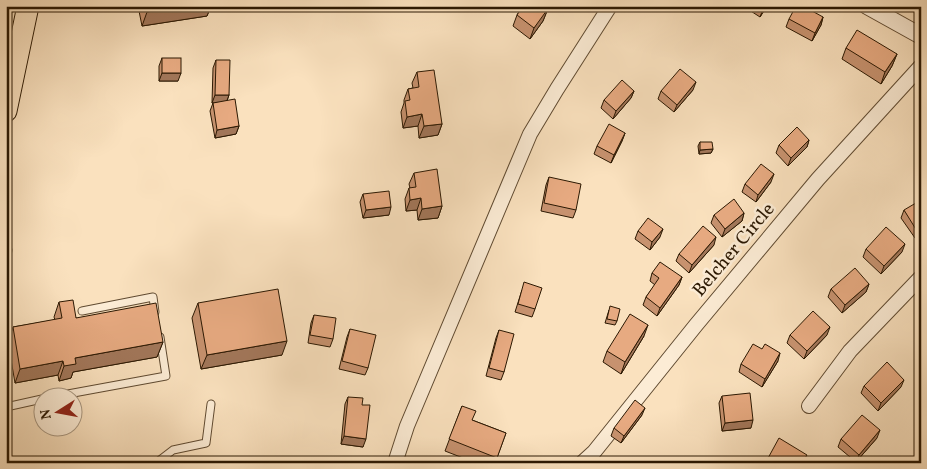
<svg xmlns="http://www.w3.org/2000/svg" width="927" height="469" font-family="Vollkorn,serif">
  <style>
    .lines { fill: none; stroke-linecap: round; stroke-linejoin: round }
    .service-casing { stroke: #5f4a31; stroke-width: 9 }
    .minor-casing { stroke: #5f4a31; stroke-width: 16 }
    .tertiary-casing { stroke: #5f4a31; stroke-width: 18 }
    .primary-casing { stroke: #2b1802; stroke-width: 23 }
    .service { stroke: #fcecd5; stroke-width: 7 }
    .minor { stroke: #fcecd5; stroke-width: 14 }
    .tertiary { stroke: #fcecd5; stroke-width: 16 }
    .primary { stroke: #fae1be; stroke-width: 21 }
    .wall { fill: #c7926f; stroke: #2b1802 }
    .shaded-wall { fill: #a2775a; stroke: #2b1802 }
    .building { fill: #e7aa81; stroke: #2b1802 }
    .labels { text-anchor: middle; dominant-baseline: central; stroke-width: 5; stroke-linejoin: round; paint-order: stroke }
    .street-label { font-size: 19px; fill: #2b1802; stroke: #fcecd5 }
  </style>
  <rect width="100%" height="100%" fill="#fae1be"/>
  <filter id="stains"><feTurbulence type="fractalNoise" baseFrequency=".004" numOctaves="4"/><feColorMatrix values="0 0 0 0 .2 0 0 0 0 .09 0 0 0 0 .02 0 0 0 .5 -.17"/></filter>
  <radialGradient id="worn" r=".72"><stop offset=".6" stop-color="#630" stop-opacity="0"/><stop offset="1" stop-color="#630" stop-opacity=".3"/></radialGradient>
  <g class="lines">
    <defs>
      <g id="service">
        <path d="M6,249L8,250L6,261"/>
        <path d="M82,311L153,297L155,312"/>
        <path d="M57,396L166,376L160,337"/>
        <path d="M6,407L42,399"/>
        <path d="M156,463L173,450L206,443L211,404"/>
      </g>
      <g id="minor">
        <path d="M809,406L850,351L921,277"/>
        <path d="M395,463L407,426L530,134L557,89L610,6"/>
        <path d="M582,463L594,452L696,325L818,179L921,66"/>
      </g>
      <path id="tertiary" d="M867,6L921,36"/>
      <path id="primary" d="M6,111L28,6"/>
    </defs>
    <use href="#service" class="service-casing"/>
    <use href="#minor" class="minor-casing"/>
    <use href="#tertiary" class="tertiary-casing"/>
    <use href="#primary" class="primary-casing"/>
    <use href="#service" class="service"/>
    <use href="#minor" class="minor"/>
    <use href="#tertiary" class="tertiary"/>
    <use href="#primary" class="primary"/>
  </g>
  <g class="wall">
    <path d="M138,6H211L207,16L142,26Z"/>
    <path d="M515,6H549L543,21L530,39L513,26L517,15L520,10Z"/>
    <path d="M743,6H767L760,17Z"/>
    <path d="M823,17L821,25L812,41L786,27L789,19Z"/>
    <path d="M846,48L897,54L892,66L881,84L842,59Z"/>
    <path d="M162,58L178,81H159V66Z"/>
    <path d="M216,60L229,95L227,101L239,126L236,134L215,138L210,111L213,103H214H212L213,68Z"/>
    <path d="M417,72L442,124L438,135L419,138L418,126L403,128L401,112L404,103V100L408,89L413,88L412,83Z"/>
    <path d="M693,90L674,112L658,99L661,91Z"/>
    <path d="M634,91L631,98L613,119L601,108L604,100Z"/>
    <path d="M625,133L622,141L611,163L594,154L597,146Z"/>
    <path d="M809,140L807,147L788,166L776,153L779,145Z"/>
    <path d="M700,142L713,149L711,153L699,154L698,146Z"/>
    <path d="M414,173L442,206L438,218L418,220L417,210L406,211L405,199L409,188H410L409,184Z"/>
    <path d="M549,177L576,210L573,218L541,211L546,185Z"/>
    <path d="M771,182L756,202L742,192L745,184Z"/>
    <path d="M363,194L389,215L363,218L360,202Z"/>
    <path d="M904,210L921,234L915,238L901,218Z"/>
    <path d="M744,213L742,221L722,237L711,223L714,215Z"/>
    <path d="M638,231L660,237L650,250L635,239Z"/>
    <path d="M714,245L689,273L676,261L679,254Z"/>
    <path d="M866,249L902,252L881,274L863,257Z"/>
    <path d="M652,273L682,277L679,285L657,316L643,305L646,297L655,285L650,281Z"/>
    <path d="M869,284L866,292L842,313L828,297L831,289Z"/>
    <path d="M522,290L535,309L532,317L515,312Z"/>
    <path d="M59,302L76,318L163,342L157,357L73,372L71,378L59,381L58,375L15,383L8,342L13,327L55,320L54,317Z"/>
    <path d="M198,303L282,355L201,369L192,318Z"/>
    <path d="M609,310L617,321L615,325L605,323Z"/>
    <path d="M314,315L333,339L330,347L308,343L311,323Z"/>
    <path d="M350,329L368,368L365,375L339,369L347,337Z"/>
    <path d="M499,330L504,372L501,380L486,376L496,338Z"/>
    <path d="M790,335H827L804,359L787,343Z"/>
    <path d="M644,336L621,374L603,362L607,351Z"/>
    <path d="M778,361L762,387L739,372L741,364Z"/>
    <path d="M864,386L901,387L878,411L861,393Z"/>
    <path d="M722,396L751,428L722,431L719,403Z"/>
    <path d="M348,397L362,405L363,447L341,444L345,404Z"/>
    <path d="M462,406L472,420L506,433L495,463H476L445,451Z"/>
    <path d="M642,415L621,443L611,436L614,428Z"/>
    <path d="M877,438L856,462L838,447L841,439Z"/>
  </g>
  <g class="shaded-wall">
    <path d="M182,6H211L207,16L142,26L147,12Z"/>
    <path d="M546,6H549L543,21L530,39L534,28Z"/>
    <path d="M765,6H767L760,17L763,9Z"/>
    <path d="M823,17L821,25L812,41L815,33Z"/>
    <path d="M897,54L892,66L881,84L885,72Z"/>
    <path d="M162,73H181L178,81H159Z"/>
    <path d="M696,82L693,90L674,112L677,105Z"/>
    <path d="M634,91L631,98L613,119L616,111Z"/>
    <path d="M215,95H229L226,103H212Z"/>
    <path d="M422,114L418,126L403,128L407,117Z"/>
    <path d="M442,124L438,135L419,138L424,126Z"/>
    <path d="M239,126L236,134L215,138L217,130Z"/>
    <path d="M625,133L622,141L611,163L614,155Z"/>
    <path d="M809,140L807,147L788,166L791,158Z"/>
    <path d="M713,149L711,153L699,154L700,150Z"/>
    <path d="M774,174L771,182L756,202L758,195Z"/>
    <path d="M421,198L417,210L406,211L410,200Z"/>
    <path d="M442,206L438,218L418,220L422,209Z"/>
    <path d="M391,207L389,215L363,218L366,210Z"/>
    <path d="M744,213L742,221L722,237L725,229Z"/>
    <path d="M921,228V234L915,238L917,231Z"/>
    <path d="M663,229L660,237L650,250L652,242Z"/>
    <path d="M716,237L714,245L689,273L692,265Z"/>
    <path d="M905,244L902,252L881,274L884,266Z"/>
    <path d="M682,277L679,285L657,316L660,308Z"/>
    <path d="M869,284L866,292L842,313L845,305Z"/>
    <path d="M648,325L644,336L621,374L625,362Z"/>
    <path d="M830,327L827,335L804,359L807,351Z"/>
    <path d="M287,341L282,355L201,369L207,355Z"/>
    <path d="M163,342L157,357L73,372L71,378L59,381L64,366L75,358Z"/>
    <path d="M780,353L778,361L762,387L765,379Z"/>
    <path d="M63,361L58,375L15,383L20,369Z"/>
    <path d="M904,380L901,387L878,411L881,403Z"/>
    <path d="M645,408L642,415L621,443L624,436Z"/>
    <path d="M753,420L751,428L722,431L725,423Z"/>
    <path d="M880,430L877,438L856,462L859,455Z"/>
    <path d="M344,436L366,439L363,447L341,444Z"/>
  </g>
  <g class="building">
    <path d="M146,6H182L147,12Z"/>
    <path d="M523,6H546L544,8L547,10L534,28L517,15Z"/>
    <path d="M796,6H803L823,17L815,33L789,19Z"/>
    <path d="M857,30L897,54L885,72L846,48Z"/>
    <rect x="162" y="58" width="19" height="15"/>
    <path d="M216,60H230L229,95H215Z"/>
    <path d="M680,69L696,82L677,105L661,91Z"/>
    <path d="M434,70L442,124L424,126L422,114L407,117L405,101L410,100L408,89L419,87L417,72Z"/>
    <path d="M622,80L634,91L616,111L604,100Z"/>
    <path d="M235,99L239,126L217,130L213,103Z"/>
    <path d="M609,124L625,133L614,155L597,146Z"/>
    <path d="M797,127L809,140L791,158L779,145Z"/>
    <path d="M700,142H712L713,149L700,150Z"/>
    <path d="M761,164L774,174L758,195L745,184Z"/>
    <path d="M437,169L442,206L422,209L421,198L410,200L409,188L416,187L414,173Z"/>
    <path d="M549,177L581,184L576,210L544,203Z"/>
    <path d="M389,191L391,207L366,210L363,194Z"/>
    <path d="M734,199L744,213L725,229L714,215Z"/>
    <path d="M921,200V228L917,231L904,210Z"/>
    <path d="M648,218L663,229L652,242L638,231Z"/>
    <path d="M703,226L716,237L692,265L679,254Z"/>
    <path d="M886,227L905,244L884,266L866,249Z"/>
    <path d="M660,262L682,277L660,308L646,297L659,278L652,273Z"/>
    <path d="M855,268L869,284L845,305L831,289Z"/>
    <path d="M524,282L542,288L535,309L518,304Z"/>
    <path d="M278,289L287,341L207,355L198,303Z"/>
    <path d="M73,300L76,318L156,303L163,342L75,358L76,364L64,366L63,361L20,369L13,327L62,318L59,302Z"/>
    <path d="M610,306L620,309L617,321L607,319Z"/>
    <path d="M813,311L830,327L807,351L790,335Z"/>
    <path d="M630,314L648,325L625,362L607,351Z"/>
    <path d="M314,315L336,318L333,339L310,335Z"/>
    <path d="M350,329L376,335L368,368L342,361Z"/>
    <path d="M499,330L514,334L504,372L489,368Z"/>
    <path d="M753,344L762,349L765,344L780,353L765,379L741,364Z"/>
    <path d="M887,362L904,380L881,403L864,386Z"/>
    <path d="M750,393L753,420L725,423L722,396Z"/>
    <path d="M348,397L363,398L362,405H370L366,439L344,436Z"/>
    <path d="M635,400L645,408L624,436L614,428Z"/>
    <path d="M462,406L476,411L472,420L506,433L497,458L449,439Z"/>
    <path d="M862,415L880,430L859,455L841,439Z"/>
    <path d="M779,438L807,455L802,463H771L767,460Z"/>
  </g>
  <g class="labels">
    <g class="street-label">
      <text transform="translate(734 250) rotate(-50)">Belcher Circle</text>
    </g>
  </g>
  <rect width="927" height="469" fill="none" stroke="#fae1be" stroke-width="25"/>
  <rect x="8" y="8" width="912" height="454" fill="none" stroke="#2b1802" stroke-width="2.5"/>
  <rect x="12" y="12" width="902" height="444" fill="none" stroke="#2b1802"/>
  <g transform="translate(58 412) rotate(259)"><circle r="24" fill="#fcecd5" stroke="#a89781"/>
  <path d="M0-4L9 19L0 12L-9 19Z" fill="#8f2418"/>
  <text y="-8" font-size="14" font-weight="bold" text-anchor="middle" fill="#2b1802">N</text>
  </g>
  <rect width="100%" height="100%" filter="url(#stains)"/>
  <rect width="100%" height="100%" fill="url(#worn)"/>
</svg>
